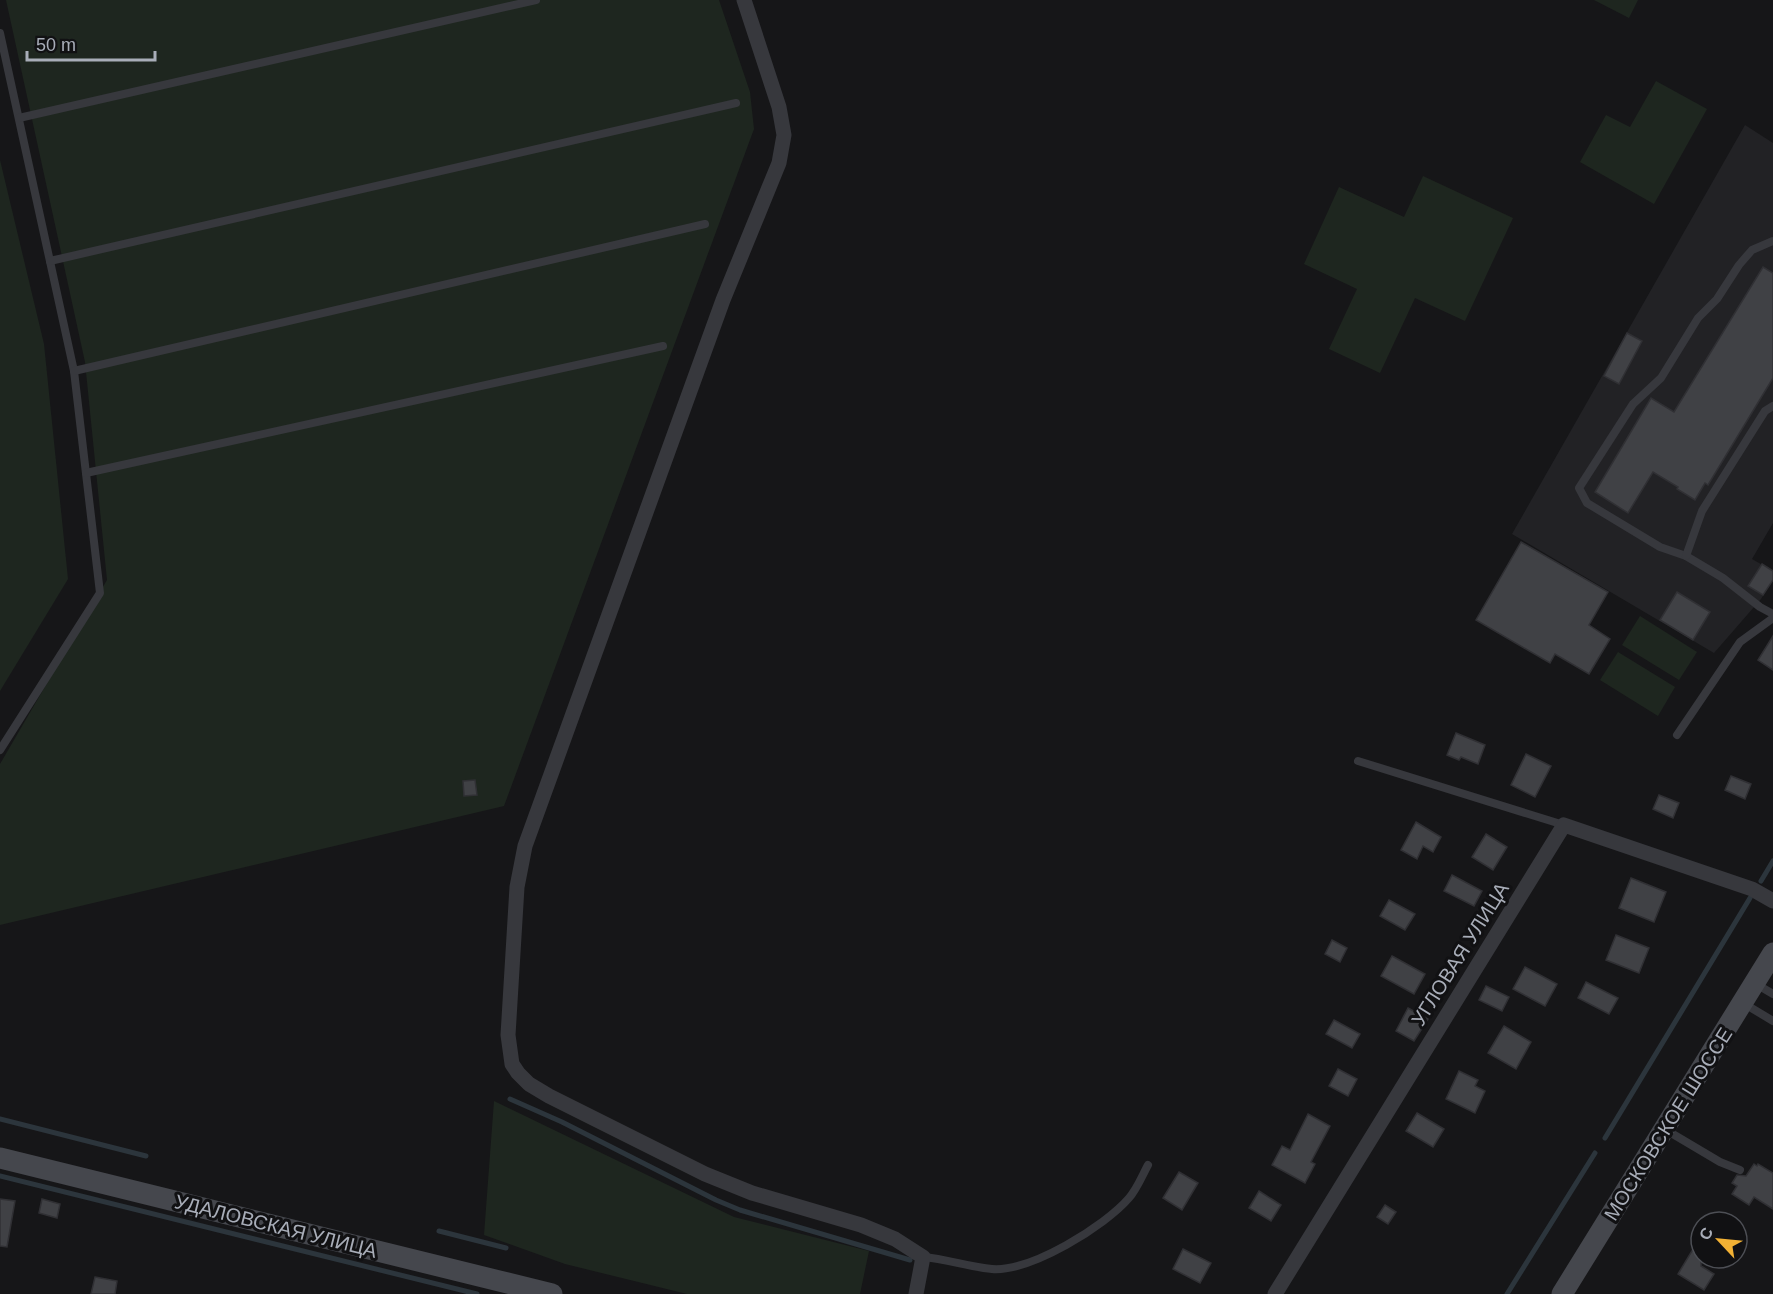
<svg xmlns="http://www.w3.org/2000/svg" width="1773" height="1294" font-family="Arial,sans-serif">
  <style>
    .built { fill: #222225 }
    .green { fill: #1e261f }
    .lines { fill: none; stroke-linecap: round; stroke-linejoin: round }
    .stream { stroke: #2c353c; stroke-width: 5 }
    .building { fill: #404145; stroke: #303034; stroke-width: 1.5 }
    .service { stroke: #37383d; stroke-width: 8 }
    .minor { stroke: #37383d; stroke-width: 15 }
    .secondary { stroke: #45474d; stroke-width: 21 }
    .labels { text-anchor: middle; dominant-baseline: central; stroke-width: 6; stroke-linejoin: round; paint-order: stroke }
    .street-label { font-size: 20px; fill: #a8adb8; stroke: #111113 }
  </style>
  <rect width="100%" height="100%" fill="#161618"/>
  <path class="built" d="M1745,125L1773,143V523L1752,559L1773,571V580L1761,599L1714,653L1512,534Z"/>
  <g class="green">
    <path d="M6,0H719L750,92L754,129L504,806L0,925V764L107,580L85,362Z"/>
    <path d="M1594,0H1638L1629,18Z"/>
    <path d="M1656,81L1707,109L1654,204L1580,162L1606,115L1630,127Z"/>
    <path d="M0,160L44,344L68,579L0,691Z"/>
    <path d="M1423,176L1513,218L1465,321L1415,298L1380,373L1329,349L1357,289L1304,264L1339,187L1404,217Z"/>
    <path d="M1640,616L1697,652L1679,680L1622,645Z"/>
    <path d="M1618,652L1675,687L1658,716L1600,680Z"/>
    <path d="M494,1101L734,1217L869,1251L860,1294H687L565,1264L484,1235Z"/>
  </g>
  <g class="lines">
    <g class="stream">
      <path d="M1761,881L1773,861"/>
      <path d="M510,1099L562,1122L716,1200L740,1210L910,1260"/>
      <path d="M0,1119L146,1156"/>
      <path d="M1605,1138L1750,898"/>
      <path d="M0,1176L477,1294"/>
      <path d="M439,1231L506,1248"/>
      <path d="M1507,1294L1595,1153"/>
    </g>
  </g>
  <g class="building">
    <path d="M1763,267L1773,273V378L1708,485L1705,483L1695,500L1677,489L1678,487L1653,472L1628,513L1595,492L1651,398L1674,412Z"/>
    <path d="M1627,333L1642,341L1619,384L1604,376Z"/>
    <path d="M1521,542L1608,592L1589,625L1610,639L1589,674L1555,654L1550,663L1476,620Z"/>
    <path d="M1762,564L1773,571V580L1763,595L1748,586Z"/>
    <path d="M1677,592L1710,612L1693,640L1660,620Z"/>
    <path d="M1773,636V670L1758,660Z"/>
    <path d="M1456,733L1485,745L1478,764L1461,757L1459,760L1447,755Z"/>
    <path d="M1526,754L1551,766L1535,797L1511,785Z"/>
    <path d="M1731,776L1751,784L1745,799L1725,790Z"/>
    <path d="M475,780L477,795L464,796L463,781Z"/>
    <path d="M1659,795L1679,803L1673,818L1653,809Z"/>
    <path d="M1416,822L1441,837L1433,852L1423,846L1417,859L1401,850Z"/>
    <path d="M1486,834L1507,847L1493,870L1472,857Z"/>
    <path d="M1452,875L1482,891L1474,906L1444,891Z"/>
    <path d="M1631,878L1666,892L1654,922L1619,908Z"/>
    <path d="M1389,900L1415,914L1405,930L1380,916Z"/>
    <path d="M1616,935L1649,948L1639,973L1606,960Z"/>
    <path d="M1332,940L1347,948L1340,962L1325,954Z"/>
    <path d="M1392,956L1425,974L1414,994L1381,976Z"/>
    <path d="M1525,967L1557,984L1545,1006L1513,989Z"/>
    <path d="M1586,982L1618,998L1609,1014L1578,998Z"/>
    <path d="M1486,986L1509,997L1502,1011L1479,1000Z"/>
    <path d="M1408,1008L1428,1019L1414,1041L1396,1031Z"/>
    <path d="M1334,1020L1360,1034L1352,1048L1326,1034Z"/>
    <path d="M1504,1026L1531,1042L1516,1069L1488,1053Z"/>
    <path d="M1338,1069L1357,1079L1348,1096L1329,1086Z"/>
    <path d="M1459,1071L1478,1080L1475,1086L1485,1091L1475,1113L1446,1099Z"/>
    <path d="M1417,1113L1444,1129L1433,1147L1406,1131Z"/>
    <path d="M1308,1114L1330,1126L1311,1162L1315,1164L1305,1183L1272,1165L1282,1146L1290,1150Z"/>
    <path d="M1754,1164L1757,1166L1758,1164L1773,1173V1209L1754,1197L1749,1205L1732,1194L1737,1186L1732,1183L1737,1175L1746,1176Z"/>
    <path d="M1179,1172L1198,1183L1182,1210L1163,1198Z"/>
    <path d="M1259,1191L1281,1205L1271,1221L1249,1208Z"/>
    <path d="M0,1199L15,1201L7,1247L0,1246Z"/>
    <path d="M42,1199L60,1204L57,1218L39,1213Z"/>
    <path d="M1385,1205L1396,1212L1388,1224L1377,1217Z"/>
    <path d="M1701,1236V1266L1714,1274L1704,1290L1678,1274Z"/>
    <path d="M1183,1249L1211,1263L1200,1283L1173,1269Z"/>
    <path d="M95,1277L117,1281L115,1294H91Z"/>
  </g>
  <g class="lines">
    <g class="service">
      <path d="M0,33L74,371L100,593L0,750"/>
      <path d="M19,118L536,0"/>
      <path d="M1773,241L1752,250L1739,265L1717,299L1698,318L1661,378L1633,404L1579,488L1587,503L1660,547L1686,556L1723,578L1760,607L1773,614"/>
      <path d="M50,261L736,103"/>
      <path d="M74,371L705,224"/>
      <path d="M86,473L663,346"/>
      <path d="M1686,556L1702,511L1765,411L1773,406"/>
      <path d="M1677,735L1740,642L1773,618"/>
      <path d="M1358,761L1564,825"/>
      <path d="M1756,984L1773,994"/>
      <path d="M1743,1003L1773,1021"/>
      <path d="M1666,1130L1720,1162L1740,1170"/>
      <path d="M923,1257C947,1259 969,1267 992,1269C1031,1272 1105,1226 1129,1198C1137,1189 1142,1176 1148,1165"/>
    </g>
    <g class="minor">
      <path d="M744,0L779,107L784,135L779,163L723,300L525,846L517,887L508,1035L512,1064L518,1073L529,1084L549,1096L705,1174L752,1193L861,1225L895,1239L923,1257L916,1294"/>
      <path d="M1275,1294L1564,825L1752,889L1773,901"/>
    </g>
    <g class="secondary">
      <path d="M0,1158L552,1294"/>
      <path d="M1562,1294L1773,953"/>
    </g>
  </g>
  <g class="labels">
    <g class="street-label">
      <text transform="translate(1460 954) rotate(-58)">УГЛОВАЯ УЛИЦА</text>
      <text transform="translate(1668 1124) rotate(-58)">МОСКОВСКОЕ ШОССЕ</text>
      <text transform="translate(276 1226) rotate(14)">УДАЛОВСКАЯ УЛИЦА</text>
    </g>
  </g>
  <g transform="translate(1719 1240) rotate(296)"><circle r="28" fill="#111113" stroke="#4d4f55" stroke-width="1.5"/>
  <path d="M0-4.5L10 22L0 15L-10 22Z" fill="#f2b134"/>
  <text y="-9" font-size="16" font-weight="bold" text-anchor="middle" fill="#a8adb8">С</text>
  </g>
  <path d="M27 51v9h128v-9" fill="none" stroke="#a8adb8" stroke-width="3"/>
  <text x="36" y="51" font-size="18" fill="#a8adb8" stroke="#111113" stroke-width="4.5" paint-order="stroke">50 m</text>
</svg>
